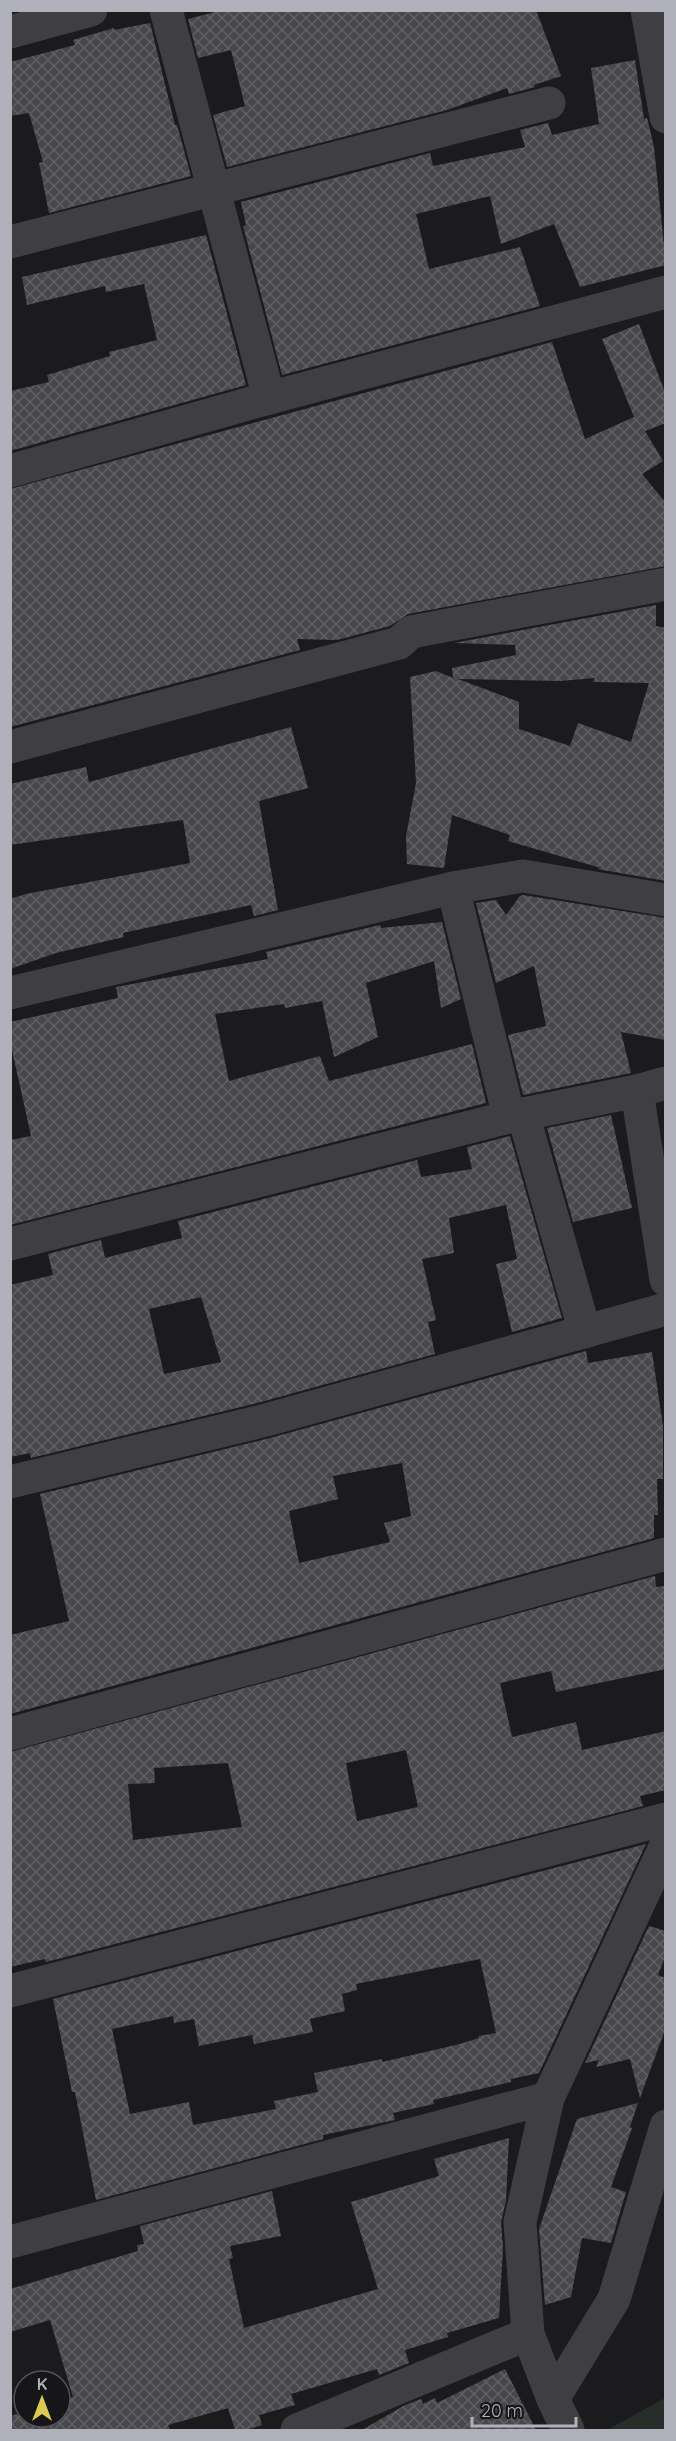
<svg xmlns="http://www.w3.org/2000/svg" width="676" height="2441" font-family="Quicksand,sans-serif">
  <style>
    .park { fill: #272e29 }
    .building { fill: url(#building-cross-hatch); fill-rule: evenodd }
    .lines { fill: none; stroke-linecap: round; stroke-linejoin: round }
    .minor { stroke: #3e3e43; stroke-width: 33 }
  </style>
  <defs>
    <pattern id="building-cross-hatch" width="8" height="8" patternUnits="userSpaceOnUse" patternTransform="scale(1.5)"><rect width="8" height="8" fill="#48484c"/><path d="M0 0l8 8M0 8l8-8" fill="none" stroke="#606064"/></pattern>
  </defs>
  <rect width="100%" height="100%" fill="#1b1a1c"/>
  <path class="park" d="M665,2398V2430H607Z"/>
  <g class="building">
    <path d="M223,10H536L561,76L534,85L535,87L509,94L507,88L447,110L227,167L213,115L245,106L231,50L198,58L188,19Z"/>
    <path d="M150,23L175,125H177L191,176L49,213L39,163L43,162L29,113L10,116V62L75,45L73,40L114,28V30Z"/>
    <path d="M635,60L644,119L647,118L654,147L666,265L580,287L554,224L501,244L490,196L416,214L429,269L520,247L540,306L282,375L243,226L246,225L241,202L430,153L433,166L525,147L520,130L548,123L552,135L599,124L591,68Z"/>
    <path d="M206,235L246,385L10,451V391L49,382L47,375L110,356L109,352L157,340L144,284L106,292L105,286L27,305L22,277Z"/>
    <path d="M639,324L666,395V423L645,431L663,461L642,474L666,503V566L408,614L390,626L337,640L297,639L300,650L10,727V489L552,342L585,439L634,417L602,339Z"/>
    <path d="M656,605V626L666,628V881L597,869L601,868L508,841L510,835L452,815L444,868L407,864L406,836L416,783L410,677L436,671L453,678L452,668L516,655L515,645L454,643ZM595,678L593,682L649,683L631,742L578,723L570,746L519,729V702L458,679L560,681Z"/>
    <path d="M291,727L308,788L259,801L278,910L254,916L251,905L123,933L124,937L56,953L10,969V899L26,894L190,863L183,820L10,845V784L86,767L89,782Z"/>
    <path d="M523,895L666,918V1040L621,1032L631,1073L523,1095L508,1035L546,1026L534,966L496,983L476,903L496,900L506,915L520,896Z"/>
    <path d="M442,922L461,999L441,1008L434,961L366,983L378,1037L334,1057L322,1001L285,1008L284,1004L215,1014L229,1081L320,1056L329,1081L472,1044L486,1103L10,1225V1140L31,1136L10,1041V1022L118,998L116,987L268,959L266,952L380,925L381,928Z"/>
    <path d="M611,1115L632,1208L573,1222L547,1128Z"/>
    <path d="M510,1136L562,1318L512,1332L496,1264L517,1259L506,1205L449,1218L454,1253L422,1259L436,1320L428,1322L435,1354L261,1402L31,1458L30,1453L10,1457V1285L53,1275L48,1254L101,1240L105,1258L182,1238L178,1221L417,1160L421,1177L472,1169L467,1147ZM201,1297L221,1362L164,1374L149,1309Z"/>
    <path d="M586,1351L588,1363L652,1352L663,1426V1479H657L658,1515H654V1538L10,1714V1635L69,1621L40,1494L270,1438ZM402,1463L411,1516L384,1523L390,1542L299,1563L289,1511L338,1499L333,1476Z"/>
    <path d="M655,1576L656,1587L666,1586V1669L556,1692L551,1671L500,1683L512,1737L576,1722L582,1750L666,1731V1790L640,1796L643,1806L46,1962L45,1959L10,1967V1752ZM406,1750L418,1807L357,1821L346,1763ZM228,1763L242,1827L133,1840L128,1784L155,1783L154,1768Z"/>
    <path d="M646,1844L539,2073L511,2079V2082L433,2100L434,2104L393,2113L395,2120L323,2135V2139L96,2200L75,2092H72L53,1999ZM480,1959L496,2033L479,2036V2038L460,2044L382,2062V2059L314,2073L318,2092L274,2101L276,2109L193,2125L189,2102L130,2114L112,2029L173,2016L174,2023L194,2019L199,2046L252,2035L254,2044L313,2032L310,2019L345,2011L342,1994L357,1990L356,1984Z"/>
    <path d="M649,1926L666,1931V1954L658,1975L666,1978V2027L640,2098L630,2059L596,2067L599,2060L585,2063Z"/>
    <path d="M638,2103L630,2127L632,2128L611,2187L626,2192L611,2243L582,2238L571,2297L545,2305L539,2229L577,2119Z"/>
    <path d="M509,2138L506,2200L501,2223L503,2247L499,2318L447,2333L448,2337L405,2350L409,2363L379,2375L377,2369L291,2394L295,2405L259,2415L262,2425L246,2430H235L228,2408L168,2425L170,2430H10V2416L24,2412V2417H60V2401L73,2397L50,2320L10,2332V2289L138,2251L137,2245L144,2244L140,2226L272,2191L281,2236L230,2246L233,2258L229,2259L244,2328L378,2289L351,2202L439,2176L434,2159Z"/>
    <path d="M505,2369L536,2430H362L405,2405L421,2399L423,2404L435,2398L437,2403Z"/>
  </g>
  <g class="lines">
    <g class="minor">
      <path d="M166,10L269,398"/>
      <path d="M647,10L666,117"/>
      <path d="M10,32L91,10"/>
      <path d="M10,242L549,103"/>
      <path d="M10,471L269,398L666,292"/>
      <path d="M10,747L399,643L411,632L666,584"/>
      <path d="M453,888L509,1117"/>
      <path d="M10,993L453,888L523,876L666,900"/>
      <path d="M666,1083L637,1091L666,1280"/>
      <path d="M523,1114L585,1332"/>
      <path d="M10,1244L509,1117L637,1091"/>
      <path d="M10,1482L266,1420L666,1309"/>
      <path d="M10,1734L666,1554"/>
      <path d="M10,1991L666,1819"/>
      <path d="M10,2242L548,2098"/>
      <path d="M553,2399L614,2299L666,2126"/>
      <path d="M297,2430L528,2334"/>
      <path d="M568,2430L553,2399L528,2334L520,2222L548,2098L666,1845"/>
    </g>
  </g>
  <rect width="676" height="2441" fill="none" stroke="#afb0ba" stroke-width="24"/>
  <g transform="translate(42 2399)"><circle r="28" fill="#161517" stroke="#535358" stroke-width="1.5"/>
  <path d="M0-4.5L10 22L0 15L-10 22Z" fill="#ddc951"/>
  <text y="-9" font-size="16" font-weight="bold" text-anchor="middle" fill="#afb0ba">K</text>
  </g>
  <path d="M472 2417v9h104v-9" fill="none" stroke="#afb0ba" stroke-width="3"/>
  <text x="481" y="2417" font-size="18" fill="#afb0ba" stroke="#161517" stroke-width="4.5" paint-order="stroke">20 m</text>
</svg>
